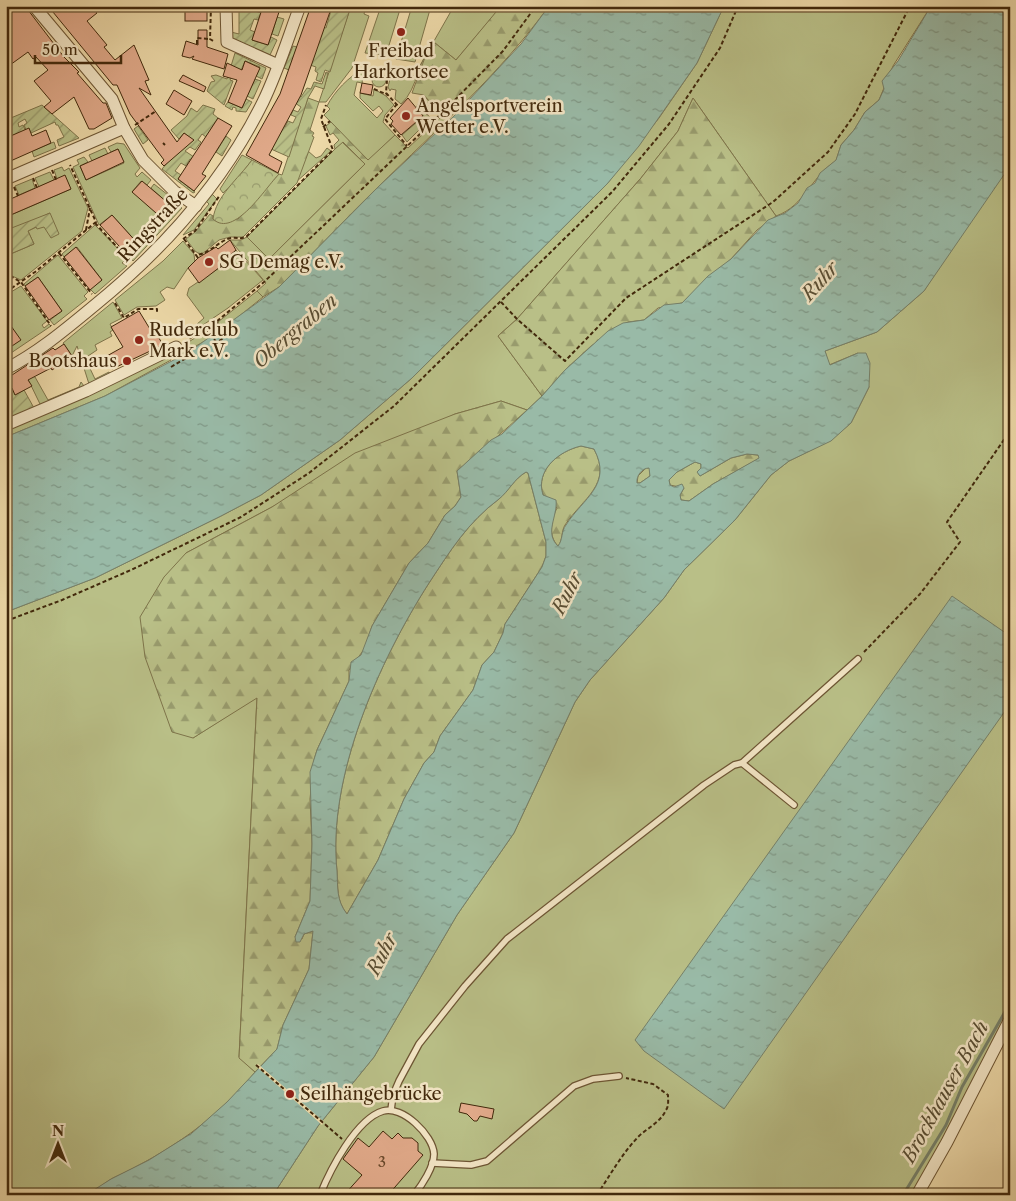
<svg xmlns="http://www.w3.org/2000/svg" width="1016" height="1201" font-family="'Libre Caslon Text',serif">
  <style>
    .grass { fill: #b9bf87; stroke: #7e744a }
    .forest { fill: url(#forest-firs); stroke: #7e744a }
    .park { fill: url(#park-crowns); stroke: #7e744a }
    .garden { fill: url(#garden-furrows); stroke: #7e744a }
    .water { fill: url(#water-ripples); stroke: #768069; fill-rule: evenodd }
    .pier { fill: #edd9a8 }
    .lines { fill: none; stroke-linecap: round; stroke-linejoin: round }
    .stream { stroke: #768069; stroke-width: 3 }
    .building { fill: #e0a989; stroke: #42290c }
    .lane-casing { stroke: #6d5533; stroke-width: 8 }
    .street-casing { stroke: #6d5533; stroke-width: 13 }
    .path { stroke: #42290c; stroke-width: 2; stroke-dasharray: 4 2.5; stroke-linecap: butt }
    .lane { stroke: #f3e6c6; stroke-width: 5.5 }
    .street { stroke: #f3e6c6; stroke-width: 11 }
    .poi-dot { fill: #8f2418; stroke: #f3e6c6; stroke-width: 2 }
    .labels { text-anchor: middle; dominant-baseline: central; stroke-width: 5; stroke-linejoin: round; paint-order: stroke }
    .number-label { font-size: 15px; fill: #6a492b }
    .poi-label { font-size: 18px; fill: #42290c; stroke: #f3e6c6; text-anchor: start }
    .street-label { font-size: 18px; fill: #42290c; stroke: #f3e6c6 }
    .water-label { font-size: 19px; font-style: italic; fill: #584d33; stroke: #f3e6c6 }
  </style>
  <defs>
    <pattern id="forest-firs" width="22" height="20" patternUnits="userSpaceOnUse" patternTransform="scale(1.25)"><rect width="22" height="20" fill="#b9bf87"/><path d="M5 1l3.5 6h-7zM16 11l3.5 6h-7z" fill="#989b6d"/></pattern>
    <pattern id="park-crowns" width="20" height="18" patternUnits="userSpaceOnUse" patternTransform="scale(1.25)"><rect width="20" height="18" fill="#b9bf87"/><path d="M2 6a3 3 0 1 1 6 0M12 15a3 3 0 1 1 6 0" fill="none" stroke="#989b6d"/></pattern>
    <pattern id="garden-furrows" width="10" height="10" patternUnits="userSpaceOnUse" patternTransform="scale(1.25)"><rect width="10" height="10" fill="#b9bf87"/><path d="M-1 1l2-2M0 10L10 0M9 11l2-2" fill="none" stroke="#989b6d"/></pattern>
    <pattern id="water-ripples" width="26" height="14" patternUnits="userSpaceOnUse" patternTransform="scale(1.25)"><rect width="26" height="14" fill="#99baa7"/><path d="M2 4q2-2 4 0t4 0M15 11q2-2 4 0t4 0" fill="none" stroke="#7e9786"/></pattern>
  </defs>
  <rect width="100%" height="100%" fill="#edd9a8"/>
  <filter id="stains"><feTurbulence type="fractalNoise" baseFrequency=".004" numOctaves="4"/><feColorMatrix values="0 0 0 0 .2 0 0 0 0 .09 0 0 0 0 .02 0 0 0 .5 -.17"/></filter>
  <radialGradient id="worn" r=".72"><stop offset=".6" stop-color="#630" stop-opacity="0"/><stop offset="1" stop-color="#630" stop-opacity=".3"/></radialGradient>
  <g class="grass">
    <path d="M351,6H366L364,14L369,16L352,68L326,102H319Z"/>
    <path d="M381,6H401L386,55L365,53Z"/>
    <path d="M412,6H431L415,62L396,59Z"/>
    <path d="M454,6H494L499,9L456,60L435,43C417,58 419,88 401,104L395,99L396,90L391,89L390,91L388,87L391,75L409,78L414,76Z"/>
    <path d="M724,6H931L893,66L879,100L865,112L854,130L841,145L836,161C812,175 805,206 776,216L693,98L678,131L641,178L517,319L498,336L542,396L527,410L501,401L455,414L272,507L186,553L193,738L257,697L239,1057L255,1072C218,1119 167,1153 113,1178C104,1183 96,1191 87,1194C73,1198 23,1195 6,1195V612L95,578L221,516L261,495L340,440L412,378L607,184L659,118L697,63Z"/>
    <path d="M277,17L284,19L278,36L272,34Z"/>
    <path d="M364,69L362,83L357,82L354,95L377,118L383,111L379,106L373,111L360,98V93L373,96L374,89L386,96L394,105L385,115L383,122L395,135L368,161L324,115L330,109L327,106C334,92 349,76 364,69Z"/>
    <circle cx="379" cy="80" r="7"/>
    <path d="M423,95L429,101L422,108L432,120L429,122L416,108Z"/>
    <path d="M424,119L425,124L407,142L402,135L417,122Z"/>
    <path d="M54,142L56,148L34,157L32,151Z"/>
    <path d="M342,142L365,164L269,259L247,237Z"/>
    <path d="M117,143L124,144L140,168L135,174L137,177L142,172L151,180L147,185L141,181L132,192L167,202L171,198L182,208L133,261L129,256L140,246L112,215L99,225L73,167L79,164L77,160L84,157L88,162L80,166L86,180L124,163L118,149L111,152L108,147Z"/>
    <path d="M105,148L108,154L92,161L89,155Z"/>
    <path d="M327,148L331,151L296,182L308,151L316,158L321,156Z"/>
    <path d="M242,155L252,160L235,182L223,193L220,189Z"/>
    <path d="M1010,158V1019L917,1195H273L318,1126L374,1057L457,915L514,833L575,702L590,680L664,598L684,570L735,520L771,475L789,461L831,440L851,423L869,387L858,353L829,365L825,351L877,332L924,291Z"/>
    <path d="M62,167L64,171L69,168L88,208L82,231L21,280L12,276L6,263V251L8,255L34,244L28,231L36,227L50,213L6,233V217L71,189L57,179L54,170Z"/>
    <path d="M50,172L54,180L39,187L35,178Z"/>
    <path d="M32,179L35,188L19,195L15,186Z"/>
    <path d="M154,184L168,195L164,200L151,188Z"/>
    <path d="M211,193L217,199L194,230L183,235L209,204L206,201Z"/>
    <path d="M95,225L127,258L122,263L127,266L95,294L90,289L102,280L77,247L64,257L62,254Z"/>
    <path d="M183,241L194,254L195,263L188,268L174,289L167,287L160,292L165,300L156,306L137,307L124,315L115,300L163,261Z"/>
    <path d="M236,250L263,280L228,308L200,327L196,325L204,318L187,295L189,288L219,268L218,266Z"/>
    <path d="M58,255L88,292L84,296L87,299L54,325L50,320L62,311L38,277L25,286L24,284Z"/>
    <path d="M21,286L47,321L42,325L44,328L49,324L51,326L11,353L7,349L20,340L6,318V295Z"/>
    <path d="M257,291L263,297L223,329L218,322Z"/>
    <path d="M113,302L122,318L110,324L113,330L110,332L112,336L95,345L97,350L85,358L95,379L109,372L111,375L89,384L77,346L72,356L63,343Z"/>
    <path d="M206,331L210,338L182,354L179,348Z"/>
    <path d="M168,354L171,360L105,396L6,437V428Z"/>
    <path d="M25,373L35,377L48,400L79,387L81,382L84,386L44,406L40,404Z"/>
    <path d="M646,468H650V476L640,483H637L638,476Z"/>
  </g>
  <g class="forest">
    <path d="M501,6H549C499,75 438,128 377,188C344,220 312,255 279,287L263,297L257,291L266,283L230,240H241L247,237L269,259L365,164L343,142L335,149L334,145L339,140L333,133L330,135L326,126L331,122L368,160L395,135L408,148L442,116L424,95L412,93L428,49L435,43L456,60Z"/>
    <path d="M308,98L319,102L310,130L314,133L312,136L314,137L297,183L243,237H230L219,240L201,255L195,251L186,239L195,232L210,214L213,216V219H238C253,205 265,188 279,174L282,175Z"/>
    <path d="M693,98L776,216L757,230L731,259L682,303L658,308L644,320L628,322L591,346L565,370L542,396L498,336L517,319L641,178L678,131Z"/>
    <path d="M501,401L527,410C504,431 481,451 457,471L461,497L455,506L445,515L428,543L409,563L372,626L365,648L349,670V681L317,750L314,760L310,799L312,844L310,901L295,937L302,939L304,934L313,931L309,969L283,1025L277,1049L255,1072L239,1058L257,698L193,738L172,732L145,657L140,617L164,577L186,553L272,507L355,453L455,414Z"/>
    <path d="M581,446L594,449C613,484 583,498 565,525C561,531 563,541 558,546C548,536 551,520 557,508L543,495C535,470 559,451 581,446Z"/>
    <path d="M747,454L758,455L760,458L713,484L689,501L681,500L680,495L684,488L670,485L669,480L677,472L695,462L701,464V468L698,473L700,476L731,458Z"/>
    <path d="M526,472L528,473L546,542V556L542,567L505,624L503,633L494,652L482,665L473,690L440,736L434,752L424,763L404,799L378,860L347,914C336,901 338,887 337,871C327,777 379,661 429,583C450,551 468,522 499,499C509,490 514,479 526,472Z"/>
  </g>
  <path class="park" d="M252,160L279,174C266,187 234,239 213,219C216,196 238,179 252,160Z"/>
  <g class="garden">
    <path d="M239,6H256L255,11L261,13L258,20L254,19L250,30L255,32L252,40L268,45L271,37L277,40L270,55L231,38V32L239,34Z"/>
    <path d="M330,6H351L330,72L325,70L321,82L316,80L318,73L315,71L316,67L310,65L308,23L326,28L332,7Z"/>
    <path d="M293,46L297,47L289,70L284,68Z"/>
    <path d="M235,53L266,68L262,79L256,76L260,67L245,61L239,75L233,73L230,80L233,81L224,105L207,91L211,82L215,81L211,76L216,75L227,79Z"/>
    <path d="M326,72L328,73L324,89L315,86L308,98L289,157L271,149L283,126L285,127L288,121L293,123L296,117L291,115L293,110L298,112L301,107L289,99L291,93L301,97L307,88L311,89L314,82L322,84Z"/>
    <path d="M255,79L261,81L253,99L247,96Z"/>
    <path d="M246,99L252,102L246,112L236,111V108L233,107L232,110L225,106L228,102L242,108Z"/>
    <path d="M42,105L79,138L59,146L57,140L64,137L58,125H56L55,122L31,133L27,132L24,125L27,123L25,119L18,123L19,127L23,125L28,136L6,138V120Z"/>
    <path d="M203,105L215,109L213,114L218,118L206,137L202,134L198,140L201,142L195,150L190,147L185,151L200,161L198,164L190,159L186,166L181,163L175,171L181,175L178,179L195,192L193,193L162,169L189,137L184,133L179,139L171,130L187,116L191,108L197,112Z"/>
    <path d="M138,126L148,140L143,144L134,129Z"/>
    <path d="M226,136L231,140L222,156L216,152Z"/>
    <path d="M50,213L59,234L51,238L44,227L37,229L36,227L28,231L34,244L8,255L6,233L9,229Z"/>
    <path d="M12,388L15,395L24,390L34,408L6,422V391Z"/>
  </g>
  <g class="water">
    <path d="M549,6H724L697,63L639,146L607,184L412,378L340,440L261,495L221,516L95,578L6,612V437L105,396L189,352L279,287L378,187L455,115L521,44Z"/>
    <path d="M931,6H1010V166L924,291L877,332L825,351L830,365L858,353H866L870,363L869,387L851,423L831,441L789,461L771,475L735,520L684,570L664,598L590,680L575,702L514,833L457,915L374,1057L318,1126L273,1195H86L111,1179L149,1160L192,1133L227,1102L277,1049L283,1025L309,969L313,931L304,934L300,942H296L295,937L310,901L312,844L310,772L317,750L349,681L351,662L361,655L372,626L409,563L428,543L445,515L455,506L461,497L457,471L491,440L502,434L542,396L565,370L608,331L623,323L644,320L664,305L682,303L708,276L731,259L768,220L785,213L798,203L807,188L815,183L820,173L836,160L841,145L854,130L865,112L879,100L884,89L882,81L898,61ZM581,446L594,449C613,485 583,498 566,525C561,531 563,540 558,546C544,533 558,516 556,500L543,495C535,470 559,451 581,446ZM747,454L758,455L759,458L713,484L689,501L681,500L680,495L684,488L682,484L674,487L670,485L669,480L677,472L695,462L701,464V468L697,472L700,476L731,458ZM649,468L650,476L640,483H637C636,476 642,468 649,468ZM526,472L528,473L546,542V556L542,567L505,624L503,633L494,652L482,665L473,690L440,736L434,752L424,763L404,799L378,860L347,914C336,900 338,887 337,871C327,777 379,661 429,583C450,551 468,522 499,499C509,491 514,479 526,472Z"/>
    <path d="M952,596L1010,636V704L724,1109L644,1051L635,1040Z"/>
  </g>
  <path class="pier" d="M258,1064L324,1122L322,1125L256,1066Z"/>
  <g class="lines">
    <path class="stream" d="M903,1195L946,1125L962,1087L1010,1003"/>
  </g>
  <g class="building">
    <path d="M6,6H25L64,57L79,72L77,73L103,103H106L112,118L94,129H89L74,97L52,114L44,107L51,101L34,81L48,70L36,57L33,59L28,52L10,65L6,60Z"/>
    <path d="M48,6H91L97,13L87,21L107,45L104,47L115,60L134,45L149,80L145,81L151,95L139,88L177,142L184,133L194,140L164,166L161,163L164,160L130,114L117,85H113Z"/>
    <rect x="185" y="6" width="22" height="15"/>
    <path d="M263,6H281L268,45L252,40Z"/>
    <path d="M311,6H332L301,95L269,155L282,162L278,173L246,155L280,94Z"/>
    <path d="M198,30H207V47L228,54L224,69L192,59L194,56L190,58L182,56L186,41L198,45Z"/>
    <path d="M245,61L260,68L242,108L228,102L237,80L223,76L227,63L242,70Z"/>
    <path d="M183,75L206,87L204,92L179,81Z"/>
    <path d="M362,83L373,85L371,95L360,93Z"/>
    <path d="M174,90L192,101L184,115L166,104Z"/>
    <path d="M408,98L423,116L401,135L391,124L393,121L390,118Z"/>
    <path d="M429,102L434,109L427,115L422,108Z"/>
    <path d="M218,118L232,126L202,174L206,176L194,191L178,179Z"/>
    <path d="M29,128L32,136L46,130L51,143L6,163V138Z"/>
    <path d="M118,149L124,162L86,180L80,166Z"/>
    <path d="M65,175L71,189L6,217V201Z"/>
    <path d="M142,181L174,208L164,220L132,192Z"/>
    <path d="M112,215L140,246L128,256L100,225Z"/>
    <path d="M230,240L236,250L218,266L220,267L199,283L188,268L198,258L216,247L218,249Z"/>
    <path d="M76,247L102,280L90,290L64,257Z"/>
    <path d="M38,277L62,311L49,320L25,286Z"/>
    <path d="M139,311L153,334L156,333L163,345L112,369L105,357L123,347L111,327Z"/>
    <path d="M6,319L21,340L6,350Z"/>
    <path d="M64,344L72,356L52,370L51,368L28,380L32,386L15,395L12,388L6,391V379L53,348L55,350Z"/>
    <path d="M461,1103L494,1109L492,1119L480,1116L477,1121H474L467,1114L459,1112Z"/>
    <path d="M383,1131L392,1139L398,1133L403,1138H412L418,1143V1151L423,1155L388,1195H344L362,1175L343,1159L358,1138L369,1147Z"/>
  </g>
  <g class="lines">
    <defs>
      <g id="lane">
        <path d="M742,763L858,659"/>
        <path d="M391,1110L393,1095L399,1081L419,1044L465,986L507,939L704,785L734,765L742,763L794,805"/>
        <path d="M432,1163L471,1165L487,1161L574,1086L593,1079L619,1076"/>
        <path d="M320,1195C330,1170 356,1119 383,1111C402,1105 433,1135 434,1154C434,1167 422,1185 414,1195"/>
      </g>
      <g id="street">
        <path d="M34,6L112,99L124,128L143,160L174,191L196,206"/>
        <path d="M226,6L227,42L278,65"/>
        <path d="M6,179L124,128"/>
        <path d="M6,369C39,352 67,328 95,305C165,248 223,183 263,102C278,71 288,38 300,6"/>
        <path d="M6,425L86,391L176,347"/>
        <path d="M917,1195L947,1142L1010,1019"/>
      </g>
    </defs>
    <use href="#lane" class="lane-casing"/>
    <use href="#street" class="street-casing"/>
    <g class="path">
      <path d="M211,6L210,39L215,42"/>
      <path d="M197,44V38L209,39"/>
      <path d="M388,67L386,93L399,107"/>
      <path d="M374,89L388,95"/>
      <path d="M397,104L385,119L407,146"/>
      <path d="M135,125L156,111"/>
      <path d="M323,127L330,121"/>
      <path d="M163,143L165,145"/>
      <path d="M52,170L56,180"/>
      <path d="M33,178L37,188"/>
      <path d="M14,187L18,196"/>
      <path d="M95,223L129,260"/>
      <path d="M86,230L90,208"/>
      <path d="M183,239L195,231L220,195"/>
      <path d="M184,239L196,255"/>
      <path d="M59,253L92,294"/>
      <path d="M198,258L196,255C210,254 218,241 231,238C238,237 240,240 247,236L333,150L321,119L326,105"/>
      <path d="M6,268L10,276V289"/>
      <path d="M10,276L21,282L51,326"/>
      <path d="M6,292L35,272L96,222L70,165"/>
      <path d="M501,302L517,319L565,361L626,298L773,202L828,152L855,114L910,6"/>
      <path d="M115,303L124,318L138,309H157V312"/>
      <path d="M216,322L227,335"/>
      <path d="M206,329L217,343"/>
      <path d="M184,342L216,322L264,282L442,113L503,51L536,6"/>
      <path d="M214,345L230,333"/>
      <path d="M171,367L188,357"/>
      <path d="M6,621L62,600L131,570L241,517L309,473L394,406L612,192L669,124L720,48L738,6"/>
      <path d="M864,652L920,594L960,542L947,522L1010,431"/>
      <path d="M256,1065L342,1139"/>
      <path d="M597,1195C610,1175 622,1154 638,1137C647,1128 660,1123 666,1110C669,1106 668,1100 668,1095L653,1084L626,1078"/>
    </g>
    <use href="#lane" class="lane"/>
    <use href="#street" class="street"/>
  </g>
  <g class="poi-dot">
    <circle cx="401" cy="32" r="5"/>
    <circle cx="406" cy="116" r="5"/>
    <circle cx="209" cy="262" r="5"/>
    <circle cx="139" cy="340" r="5"/>
    <circle cx="127" cy="361" r="5"/>
    <circle cx="290" cy="1094" r="5"/>
  </g>
  <g class="labels">
    <g class="number-label">
      <text x="382" y="1161">3</text>
    </g>
    <g class="poi-label">
      <text x="401" y="51" text-anchor="middle">Freibad<tspan x="401" dy="21">Harkortsee</tspan></text>
      <text x="416" y="106">Angelsportverein<tspan x="416" dy="21">Wetter e.V.</tspan></text>
      <text x="219" y="262">SG Demag e.V.</text>
      <text x="149" y="330">Ruderclub<tspan x="149" dy="21">Mark e.V.</tspan></text>
      <text x="117" y="361" text-anchor="end">Bootshaus</text>
      <text x="300" y="1094">Seilhängebrücke</text>
    </g>
    <g class="street-label">
      <text transform="translate(153 225) rotate(-47)">Ringstraße</text>
    </g>
    <g class="water-label">
      <text transform="translate(820 281) rotate(-48)">Ruhr</text>
      <text transform="translate(295 331) rotate(-40)">Obergraben</text>
      <text transform="translate(567 593) rotate(-63)">Ruhr</text>
      <text transform="translate(382 954) rotate(-63)">Ruhr</text>
      <text transform="translate(945 1092) rotate(-61)">Brockhauser Bach</text>
    </g>
  </g>
  <rect width="1016" height="1201" fill="none" stroke="#edd9a8" stroke-width="25"/>
  <rect x="8" y="8" width="1001" height="1186" fill="none" stroke="#42290c" stroke-width="2.5"/>
  <rect x="12" y="12" width="991" height="1176" fill="none" stroke="#42290c"/>
  <g transform="translate(58 1144)" stroke="#f3e6c6" stroke-width="4" paint-order="stroke">
  <path d="M0-4L9 19L0 12L-9 19Z" fill="#42290c"/>
  <text y="-8" font-size="14" font-weight="bold" text-anchor="middle" fill="#42290c">N</text>
  </g>
  <path d="M35 55v8h86v-8" fill="none" stroke="#42290c" stroke-width="2.5"/>
  <text x="42" y="55" font-size="15" fill="#42290c" stroke="#f3e6c6" stroke-width="4" paint-order="stroke">50 m</text>
  <rect width="100%" height="100%" filter="url(#stains)"/>
  <rect width="100%" height="100%" fill="url(#worn)"/>
</svg>
